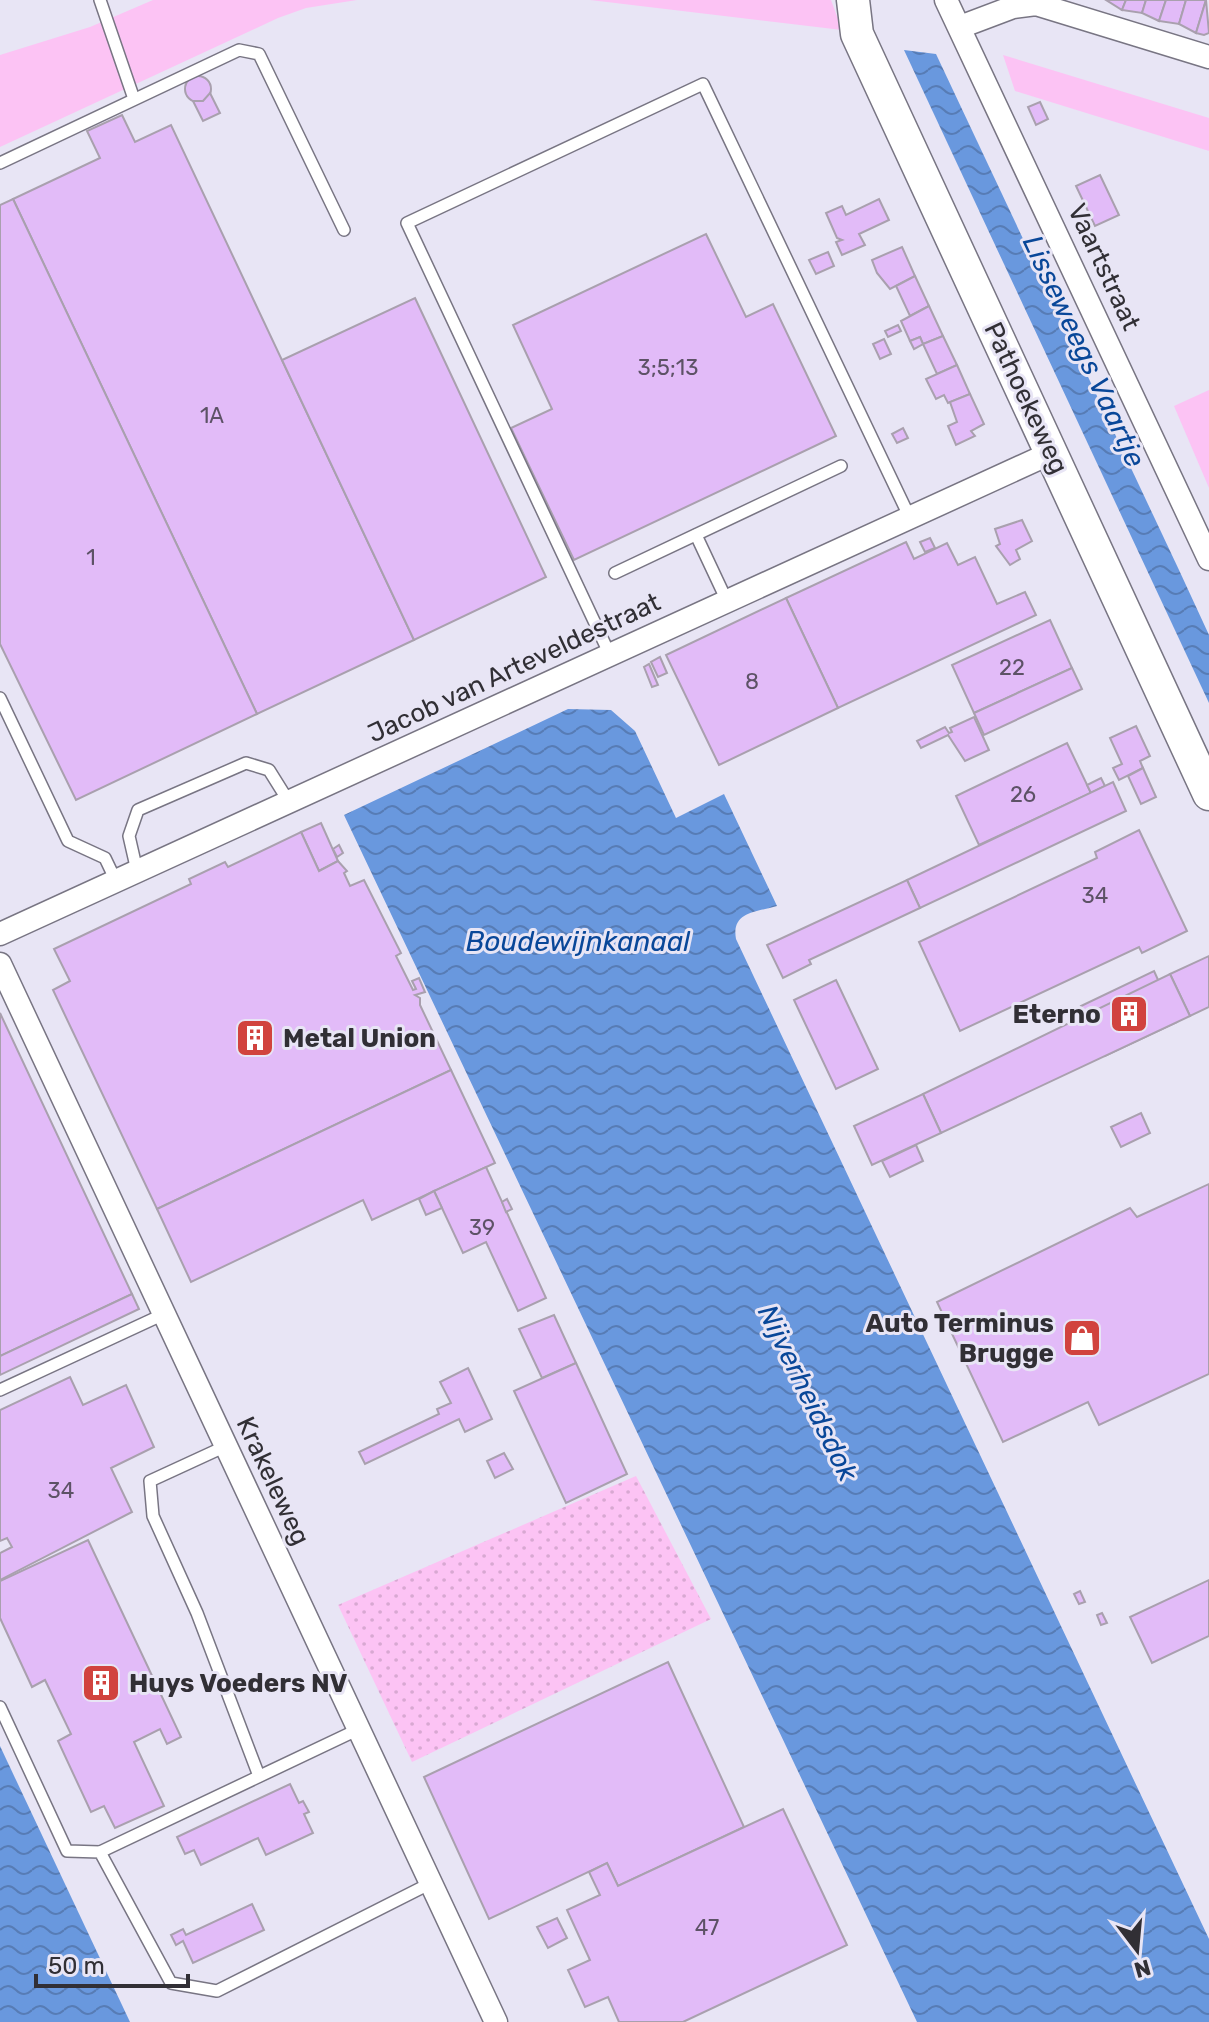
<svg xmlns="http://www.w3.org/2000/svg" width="1209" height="2022" font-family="Rubik,sans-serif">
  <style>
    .grass { fill: url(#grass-dots) }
    .green { fill: #fcc3f4 }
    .water { fill: url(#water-waves) }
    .building { fill: #e2bbf8; stroke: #a9a0ae; stroke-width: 2 }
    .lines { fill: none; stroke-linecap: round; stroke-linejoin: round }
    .service-casing { stroke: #787583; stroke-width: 14 }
    .minor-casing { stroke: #787583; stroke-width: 25 }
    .secondary-casing { stroke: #787583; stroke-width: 35 }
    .service { stroke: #fff; stroke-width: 11 }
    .minor { stroke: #fff; stroke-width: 22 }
    .secondary { stroke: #fff; stroke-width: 32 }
    .labels { text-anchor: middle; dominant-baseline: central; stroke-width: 6; stroke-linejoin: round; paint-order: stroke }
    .number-label { font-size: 22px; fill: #5d5266 }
    .street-label { font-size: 26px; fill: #312f35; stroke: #e8e5f5 }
    .poi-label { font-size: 26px; font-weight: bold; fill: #312f35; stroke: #e8e5f5; text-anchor: end }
    .water-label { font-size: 28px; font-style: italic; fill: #094799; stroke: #e8e5f5 }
  </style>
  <defs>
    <pattern id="grass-dots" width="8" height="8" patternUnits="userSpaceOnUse" patternTransform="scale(2)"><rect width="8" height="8" fill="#fcc3f4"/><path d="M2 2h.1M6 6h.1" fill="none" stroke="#d8a8d2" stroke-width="1.8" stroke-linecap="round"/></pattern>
    <pattern id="water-waves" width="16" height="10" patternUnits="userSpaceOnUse" patternTransform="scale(2)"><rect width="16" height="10" fill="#6998de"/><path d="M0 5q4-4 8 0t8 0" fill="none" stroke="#577cb5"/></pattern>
  </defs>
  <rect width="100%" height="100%" fill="#e8e5f5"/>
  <path class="grass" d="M636,1476L711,1619L412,1762L338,1605Z"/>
  <g class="green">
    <path d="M153,0H357L306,8L278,18L0,147V55L90,27Z"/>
    <path d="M590,0H831L842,30Z"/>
    <path d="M1003,55L1209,118V151L1015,91Z"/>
    <path d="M1209,390V488L1174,406Z"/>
  </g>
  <g class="water">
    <path d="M904,50L936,54L1179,570L1209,635V703Z"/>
    <path d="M568,709L611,710L635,731L676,818L724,794L777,906C757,912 731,911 736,939L1209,1939V2022H917L344,815Z"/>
    <path d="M0,1746L130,2022H0Z"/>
  </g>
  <g class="building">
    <path d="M1106,0H1126L1122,10Z"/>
    <path d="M1126,0H1146L1142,13L1122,10Z"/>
    <path d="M1146,0H1166L1159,21L1142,13Z"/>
    <path d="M1166,0H1186L1179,24L1159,21Z"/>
    <path d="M1186,0H1206L1196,33L1179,24Z"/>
    <path d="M1206,0L1209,33L1204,35L1196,33Z"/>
    <circle cx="198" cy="89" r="13"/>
    <path d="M210,93L220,113L203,121L193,101H203Z"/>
    <path d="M1040,102L1048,119L1036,125L1028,107Z"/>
    <path d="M122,115L135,142L171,125L414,640L257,714L13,199L100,158L87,131Z"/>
    <path d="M1100,175L1119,215L1095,226L1076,186Z"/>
    <path d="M13,199L257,714L76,800L0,644V205Z"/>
    <path d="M879,199L889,220L859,234L865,245L842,255L836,242L842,240L837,238L826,213L842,206L846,215Z"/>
    <path d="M706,234L746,317L773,304L836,436L574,560L511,428L552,409L513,325Z"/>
    <path d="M902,247L915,276L890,289L877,273L872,260Z"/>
    <path d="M828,252L834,266L816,274L809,260Z"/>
    <path d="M915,276L929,306L910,316L896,286Z"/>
    <path d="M415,298L546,577L414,640L282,360Z"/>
    <path d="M929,306L943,336L923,344L920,337L910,341L901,321Z"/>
    <path d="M898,325L901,331L888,337L885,331Z"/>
    <path d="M943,336L957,365L937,374L923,344Z"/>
    <path d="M920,337L923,344L914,349L910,341Z"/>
    <path d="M884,339L891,354L880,359L873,344Z"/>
    <path d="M957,365L970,394L948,403L944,395L936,399L926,379Z"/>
    <path d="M970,394L984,424L971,431L975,436L956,445L948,426L957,422L950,402Z"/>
    <path d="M903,428L908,438L897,443L892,434Z"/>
    <path d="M1022,520L1032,541L1016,550L1020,559L1010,565L996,546L1000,544L995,529Z"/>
    <path d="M930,538L935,548L925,552L920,542Z"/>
    <path d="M906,542L914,559L947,543L958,565L975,557L997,604L1025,592L1036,615L838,708L786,598Z"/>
    <path d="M786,598L838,708L719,765L666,655Z"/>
    <path d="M1050,620L1072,668L974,713L952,665Z"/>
    <path d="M660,657L667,673L658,677L651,662Z"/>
    <path d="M649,664L658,685L652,687L644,667Z"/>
    <path d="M1072,668L1082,689L984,735L974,713Z"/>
    <path d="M974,717L989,750L965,761L948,735L921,748L917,741L945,727L949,733L952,732L950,728Z"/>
    <path d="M1136,726L1150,756L1140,761L1143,768L1119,780L1113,768L1122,764L1110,738Z"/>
    <path d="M1067,743L1091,793L979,845L956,796Z"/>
    <path d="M1143,768L1156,797L1141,804L1128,776Z"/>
    <path d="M1101,778L1105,786L1091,793L1087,785Z"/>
    <path d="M1113,782L1126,811L920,908L907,880Z"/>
    <path d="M321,823L338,861L319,871L301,832Z"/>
    <path d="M1139,830L1187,931L1142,953L1139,947L960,1031L919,942L1097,858L1095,852Z"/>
    <path d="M301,832L319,871L338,861L347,871L344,873L350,886L364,880L401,953L396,956L413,990L416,989L412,981L419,978L425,992L415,995L420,998V1005L451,1070L157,1209L53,990L70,981L54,949L191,884L189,879L225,862L228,867Z"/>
    <path d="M339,845L343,853L337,857L333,849Z"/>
    <path d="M907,880L920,908L809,960L811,964L783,978L767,945Z"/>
    <path d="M1209,956V1007L1190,1016L1170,974Z"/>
    <path d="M1154,971L1177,1022L1105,1056L1081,1006Z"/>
    <path d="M1170,974L1190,1016L941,1133L923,1094Z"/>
    <path d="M836,980L878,1069L836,1089L794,1000Z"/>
    <path d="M0,1013L132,1294L0,1356Z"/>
    <path d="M451,1070L495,1163L372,1220L363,1200L191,1282L157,1209Z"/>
    <path d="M923,1094L941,1133L872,1165L854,1126Z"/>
    <path d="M1141,1113L1150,1133L1121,1147L1111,1127Z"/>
    <path d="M916,1145L923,1161L890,1177L882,1161Z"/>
    <path d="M486,1167L546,1298L518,1311L486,1242L463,1253L434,1191Z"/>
    <path d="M1209,1184V1374L1099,1425L1088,1402L1003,1442L937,1302L1130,1208L1137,1217Z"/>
    <path d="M434,1191L442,1208L426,1215L419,1199Z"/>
    <path d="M507,1199L512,1209L506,1212L502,1202Z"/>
    <path d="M132,1294L139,1309L0,1375V1356Z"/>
    <path d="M554,1315L576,1363L542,1378L519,1329Z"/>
    <path d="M576,1363L627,1474L566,1503L514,1391Z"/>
    <path d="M468,1368L492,1419L465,1432L459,1419L365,1464L359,1452L439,1414L437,1409L451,1403L440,1382Z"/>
    <path d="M70,1377L83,1405L126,1385L154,1447L111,1468L132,1512L0,1580V1553L12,1547L7,1538L0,1541V1410Z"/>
    <path d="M504,1453L513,1469L495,1478L487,1461Z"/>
    <path d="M88,1540L181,1737L167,1744L160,1729L134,1742L164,1806L115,1828L104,1806L91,1812L58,1741L71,1734L45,1680L32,1687L0,1618V1581Z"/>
    <path d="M1209,1580V1636L1152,1663L1130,1617Z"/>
    <path d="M1080,1591L1085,1602L1079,1604L1074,1594Z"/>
    <path d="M1102,1613L1107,1623L1101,1625L1097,1615Z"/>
    <path d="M668,1662L744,1827L618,1886L607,1863L489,1919L424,1777Z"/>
    <path d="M290,1784L299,1803L303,1801L309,1812L304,1814L313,1833L266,1855L258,1838L201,1865L194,1850L185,1854L177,1837Z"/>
    <path d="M783,1809L847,1945L683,2022H619L608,1997L585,2007L568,1970L590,1960L567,1910L600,1895L589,1872L607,1863L618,1886Z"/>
    <path d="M252,1904L264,1930L193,1963L183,1941L176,1945L171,1935L183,1929L186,1935Z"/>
    <path d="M557,1918L567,1938L548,1948L537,1927Z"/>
  </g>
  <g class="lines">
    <defs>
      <g id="service">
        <path d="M100,0L134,99"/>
        <path d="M0,163L239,50L259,54L344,230"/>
        <path d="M696,535L727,601"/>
        <path d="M615,573L841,466"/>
        <path d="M610,655L407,223L703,84L910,518"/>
        <path d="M0,698L68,841L105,858L116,881"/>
        <path d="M137,871L129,836L138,810L246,763L269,770L289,802"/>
        <path d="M0,1390L164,1314"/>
        <path d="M226,1446L150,1481L153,1516L197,1613L259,1776"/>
        <path d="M0,1707L67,1851L100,1852L171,1983L217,1991L431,1883"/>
        <path d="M100,1852L359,1729"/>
      </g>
      <g id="minor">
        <path d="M946,0L1209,559"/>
        <path d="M960,27L1013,7L1036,4L1209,57"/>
        <path d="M0,934L1051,453"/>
        <path d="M0,964L496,2022"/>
      </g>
      <path id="secondary" d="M853,0L857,34L1209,794"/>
    </defs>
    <use href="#service" class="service-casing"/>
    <use href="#minor" class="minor-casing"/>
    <use href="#secondary" class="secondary-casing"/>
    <use href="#service" class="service"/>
    <use href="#minor" class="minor"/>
    <use href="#secondary" class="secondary"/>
  </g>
  <defs>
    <symbol id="building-square" viewBox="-11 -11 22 22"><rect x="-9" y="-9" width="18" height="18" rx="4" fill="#d1433e" stroke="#e8e5f5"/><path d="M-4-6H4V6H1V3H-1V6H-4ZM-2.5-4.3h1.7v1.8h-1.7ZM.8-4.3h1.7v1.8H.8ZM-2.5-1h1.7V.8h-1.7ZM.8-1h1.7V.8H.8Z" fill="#fff"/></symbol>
    <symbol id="shop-square" viewBox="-11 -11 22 22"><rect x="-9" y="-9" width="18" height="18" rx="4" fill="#d1433e" stroke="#e8e5f5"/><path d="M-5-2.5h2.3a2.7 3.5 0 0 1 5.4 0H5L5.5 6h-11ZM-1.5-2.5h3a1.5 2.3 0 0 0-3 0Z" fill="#fff"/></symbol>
  </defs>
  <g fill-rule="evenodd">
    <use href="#building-square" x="1107" y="992" width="44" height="44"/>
    <use href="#building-square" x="233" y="1016" width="44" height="44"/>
    <use href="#shop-square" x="1060" y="1316" width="44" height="44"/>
    <use href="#building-square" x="79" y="1661" width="44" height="44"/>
  </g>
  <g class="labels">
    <g class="number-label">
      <text x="668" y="367">3;5;13</text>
      <text x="212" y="415">1A</text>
      <text x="91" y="557">1</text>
      <text x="1012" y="667">22</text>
      <text x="752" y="681">8</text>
      <text x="1023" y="794">26</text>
      <text x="1095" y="895">34</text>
      <text x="482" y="1227">39</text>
      <text x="61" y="1490">34</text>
      <text x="707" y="1927">47</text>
    </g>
    <g class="street-label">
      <text transform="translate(1104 267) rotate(65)">Vaartstraat</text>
      <text transform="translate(1026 398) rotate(65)">Pathoekeweg</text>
      <text transform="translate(514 668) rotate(-25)">Jacob van Arteveldestraat</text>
      <text transform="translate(273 1481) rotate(65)">Krakeleweg</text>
    </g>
    <g class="poi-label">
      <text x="1101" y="1014">Eterno</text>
      <text x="283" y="1038" text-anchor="start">Metal Union</text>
      <text x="1054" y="1323">Auto Terminus<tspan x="1054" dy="30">Brugge</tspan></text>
      <text x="129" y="1683" text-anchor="start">Huys Voeders NV</text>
    </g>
    <g class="water-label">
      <text transform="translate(1084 351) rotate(65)">Lisseweegs Vaartje</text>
      <text x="578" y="941">Boudewijnkanaal</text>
      <text transform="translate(808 1393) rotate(64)">Nijverheidsdok</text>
    </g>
  </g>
  <g transform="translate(1137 1950) rotate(164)" stroke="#e8e5f5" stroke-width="6" paint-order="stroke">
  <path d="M0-6L14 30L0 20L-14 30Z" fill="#312f35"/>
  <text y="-12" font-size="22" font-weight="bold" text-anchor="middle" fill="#312f35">N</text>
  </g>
  <path d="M36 1974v12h152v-12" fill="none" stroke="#312f35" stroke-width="4"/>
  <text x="48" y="1974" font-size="24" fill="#312f35" stroke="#e8e5f5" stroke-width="6" paint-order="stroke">50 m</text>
</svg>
